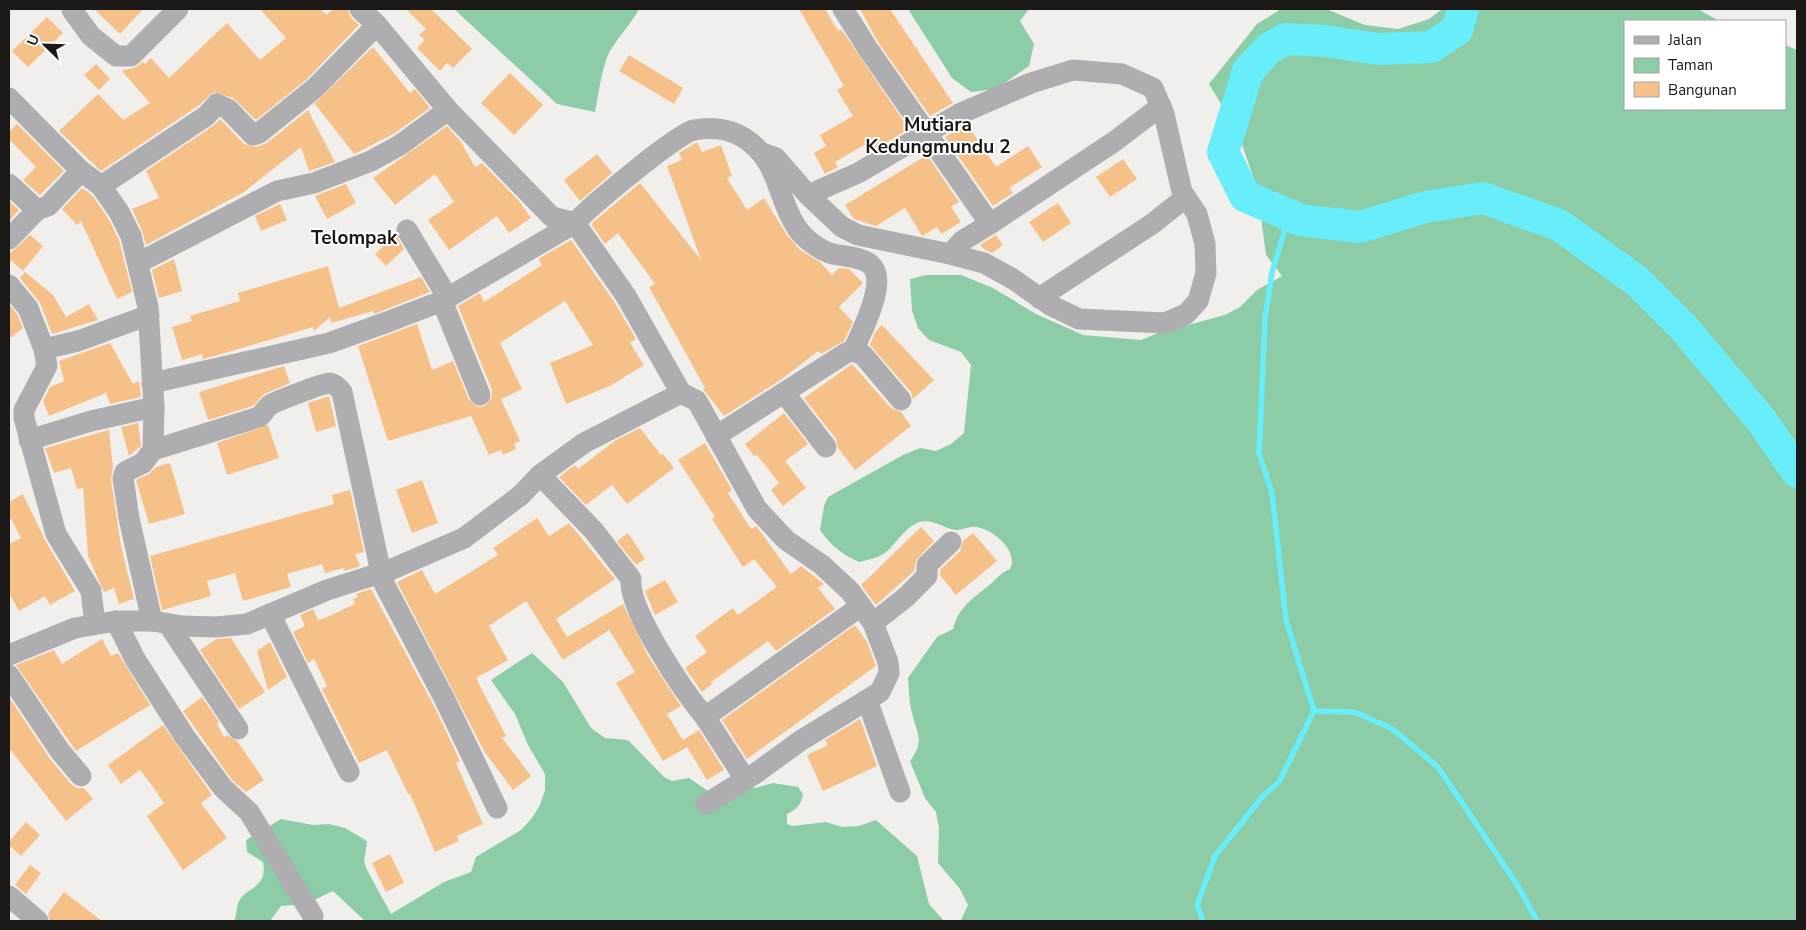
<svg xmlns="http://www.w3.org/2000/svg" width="1806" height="930" font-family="'Nunito Sans',sans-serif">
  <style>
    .green { fill: #8ccda8 }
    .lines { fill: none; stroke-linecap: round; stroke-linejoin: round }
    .stream { stroke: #68eefb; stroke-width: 5.5 }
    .river { stroke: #68eefb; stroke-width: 32 }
    .building { fill: #f6c189 }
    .minor { stroke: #aeadaf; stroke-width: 21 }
    .labels { text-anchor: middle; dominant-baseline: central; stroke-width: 4; stroke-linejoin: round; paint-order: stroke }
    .neighbourhood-label { font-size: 19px; font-weight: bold; fill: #1a1918; stroke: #fff }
  </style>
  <rect width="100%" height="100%" fill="#f1efeb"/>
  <g class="green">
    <path d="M454,9H639C631,24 619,36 610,51C601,69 599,93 595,112L557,104Z"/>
    <path d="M908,9H1029L1020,21L1034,44L1029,66L996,89L971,92L952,78Z"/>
    <path d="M1281,9H1326L1365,25L1398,29L1429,19L1442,9H1698L1719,21H1625V109H1785V45L1797,50V921H954L961,920L968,905L960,889L938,863L939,828L936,812L925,798L910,761C925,741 917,734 912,713C909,702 909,689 908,678L937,637L953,629C959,607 971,600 988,586C996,580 1000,573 1010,569C1019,551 993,529 976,527C970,526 963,530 957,530C944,529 934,518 919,522C905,527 896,544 885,553C878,558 867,560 859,562C842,554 831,546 820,530L824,506L828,497L903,455L920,448L936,451L951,444L964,433L971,365L961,352L929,340L918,328L912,311L910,279L926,275H961L993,288L1036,314L1083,335L1141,340L1158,333L1225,315L1240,307L1257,290L1282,276L1266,255L1257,188L1237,130L1209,84L1257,24Z"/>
    <path d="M532,653L563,682L591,728L605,738L628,740L664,777L672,781L689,778L708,791L725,782L755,788L773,783L798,787L803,794C801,805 797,809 787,814V824L792,826L826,822L842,827L859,826L876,820L917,856L929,904L944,921H365L333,891L306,904L281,906L270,921H234C237,915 236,907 239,901C247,886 268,889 263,862L247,852L246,840L281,819L313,825L329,824L345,828L367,841L364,862L367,870L391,914L444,882L471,872L476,857L521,830L532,818L540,805L545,790V774L528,745L515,714L491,680Z"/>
  </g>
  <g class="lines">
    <g class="stream">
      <path d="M1314,711L1354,712L1391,728L1438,767L1518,886L1537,921"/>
      <path d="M1203,921L1197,905L1215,856L1263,796L1279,782L1314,711L1286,620L1272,493L1259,453L1265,319L1272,272L1289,216"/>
    </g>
    <path class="river" d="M1463,9L1457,30L1431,47L1378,49L1325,41L1286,39L1268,49L1248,71L1223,152L1245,196L1300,220L1360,227L1425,207L1483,198L1559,225L1637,281L1684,328L1762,421L1797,472"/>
  </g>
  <g class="building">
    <path d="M94,9H143L120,34Z"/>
    <path d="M260,9H321L326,15L334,9H348L351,18L359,25L307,79L256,120L233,98L214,92L198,106L101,171L59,131L98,94L123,120L150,103L122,71L136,67L143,62L145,64L151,58L169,78L227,23L260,60L286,38Z"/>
    <path d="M406,9H431L472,49L453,68L447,63L440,71L417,48L425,40L419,35L426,29Z"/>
    <path d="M799,9H825L838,31L841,29L909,129L875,149L871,141L835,162L838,167L825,174L814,153L826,146L820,135L853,116L837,90L844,86Z"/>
    <path d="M860,9H890L953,103L930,116L878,42Z"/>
    <path d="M47,17L63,33L28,67L12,51Z"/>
    <path d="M373,47L410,93L415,89L430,108L395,133L354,154L315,104L312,106Z"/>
    <path d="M629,55L683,88L674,104L619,71Z"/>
    <path d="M96,64L110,79L99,90L84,75Z"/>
    <path d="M510,73L543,105L514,135L481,103Z"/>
    <path d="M308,110L335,162L309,171L301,147L244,192L146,245L142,231L132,209L159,198L146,171L213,126L220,119L244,144L256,147L267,143Z"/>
    <path d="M17,124L64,171L40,195L23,180L36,167L9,139V132Z"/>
    <path d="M967,124L996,167L1028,146L1042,167L1009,188L1013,193L993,206L945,137Z"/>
    <path d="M447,126L461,142L475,167L482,163L519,201L531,218L509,233L497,216L449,250L428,220L454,202L435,174L395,205L373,178Z"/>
    <path d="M697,142L702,152L721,145L732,176L727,178L747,210L764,198L787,235L800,250L820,262L832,275L839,268L849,269L863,283L839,307L853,322L844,341L821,354L818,351L782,379L724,416L703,389L705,388L649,287L655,284L618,233L605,244L591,224L640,183L701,260L667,166L682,160L679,153Z"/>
    <path d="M597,154L612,173L580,201L564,180Z"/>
    <path d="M927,155L959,202L951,207L961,222L941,234L937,227L922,236L905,208L876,226L854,219L845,205Z"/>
    <path d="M1123,159L1137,179L1110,197L1096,177Z"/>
    <path d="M346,184L356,203L327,219L315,196Z"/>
    <path d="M82,188L92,195L108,218L119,240L132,292L117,299L81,221L77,225L62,209Z"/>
    <path d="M9,201L19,210L9,221Z"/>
    <path d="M1058,203L1071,223L1043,242L1029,222Z"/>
    <path d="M280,204L287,220L261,231L255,216Z"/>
    <path d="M396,234L404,249L386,266L375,254Z"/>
    <path d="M30,235L43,246L23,271L9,259V254Z"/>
    <path d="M996,235L1003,245L992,253L985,250L980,245Z"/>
    <path d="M571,240L615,303L636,339L630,343L644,365L610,386L566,404L550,363L593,345L565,301L500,343L522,389L501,399L520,441L514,444L516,449L503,455L501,450L489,455L471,416L388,441L358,346L417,324L432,370L453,361L469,400L478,407L485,406L492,397V390L458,306L480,293L484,302L542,265L538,259Z"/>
    <path d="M174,259L182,291L159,298L152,270Z"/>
    <path d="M328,266L339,308L421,277L430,292L374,314L373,311L331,323L330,317L314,331L313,327L218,355L203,359L202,354L182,360L172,327L192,321L190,316L240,301L238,293Z"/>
    <path d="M25,272L53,295L66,317L89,304L98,320L52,334L40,303L20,278Z"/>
    <path d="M9,304L17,314L23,328L9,339Z"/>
    <path d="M882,325L934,380L913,399L911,392L870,345L875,332Z"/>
    <path d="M110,343L133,384L139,381L141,397L110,404L106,393L49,416L43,401L50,387L64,381L59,361Z"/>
    <path d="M852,364L891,408L901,412L911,426L855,470L838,448L836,439L804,398Z"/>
    <path d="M284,366L290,383L264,394L253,406L208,420L199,392Z"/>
    <path d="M329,396L336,426L316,432L308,403Z"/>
    <path d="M784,413L808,444L785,461L806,488L783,506L771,490L779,483L757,455L754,456L745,444Z"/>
    <path d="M138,423L141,446L129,456L121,427Z"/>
    <path d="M268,425L279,458L227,475L217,443Z"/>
    <path d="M640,428L661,455L663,454L674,468L627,504L612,485L586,505L559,477L575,465L578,469L616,440Z"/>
    <path d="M109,430L113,468L111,480L121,546L134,599L119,604L114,588L104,592L88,556L83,488L77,489L71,468L54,473L45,448Z"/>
    <path d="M705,443L732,490L728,493L751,529L756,526L760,531L791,574L801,566L824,584L818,588L835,609L776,651L768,641L711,682L712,684L702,692L685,668L707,652L695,636L733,608L738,615L777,587L754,559L743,567L712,519L715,517L678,460Z"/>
    <path d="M170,463L185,514L149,524L136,480L149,474L156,467Z"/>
    <path d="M422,480L438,523L412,533L396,490Z"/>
    <path d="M350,490L364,552L355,554L360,566L345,571L343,568L325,573L322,564L287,574L291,587L243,601L235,573L207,581L211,596L162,610L150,556L334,504L332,495Z"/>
    <path d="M23,494L45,540L75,591L50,605L45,596L19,611L9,593V544L21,538L9,515V502Z"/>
    <path d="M537,518L549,536L569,523L615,579L556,619L567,637L623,604L648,656L681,706L667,714L684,742L683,740L699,730L724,770L707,780L687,747L663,761L616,683L635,672L609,630L563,660L526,601L489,626L508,660L476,678L506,736L502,738L531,776L513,790L484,751L397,582L422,570L435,594L498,555L493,548Z"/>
    <path d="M921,527L934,541L916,560L914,571L876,605L861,585Z"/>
    <path d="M628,533L645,559L636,565L617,541Z"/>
    <path d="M973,533L997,561L956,595L940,575V570L960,551L963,541Z"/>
    <path d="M665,580L678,602L655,615L645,591Z"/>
    <path d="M371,589L434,706L460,761L456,763L483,824L457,836L459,841L435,852L410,794H408L387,750L359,763L322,689L327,686L314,659L308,663L293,632L305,626L300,615L313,609L318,620L325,618L355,604L353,599L358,597L356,594Z"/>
    <path d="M855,625L867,642L876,666L747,759L722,720Z"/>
    <path d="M231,638L265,692L239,709L200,650L216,639Z"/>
    <path d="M102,639L111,656L118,653L150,705L76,751L16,665L54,650L62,664Z"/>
    <path d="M270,642L287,677L268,690L257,651Z"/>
    <path d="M9,697L50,759L71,784L77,788H84L93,799L66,821L9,748Z"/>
    <path d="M202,697L219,722L217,724L224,737L227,735L237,741L264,780L246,792L232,780L183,711Z"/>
    <path d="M860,719L877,766L823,791L807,755L828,745L825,740Z"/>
    <path d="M163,725L212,795L201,803L227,838L183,870L147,816L164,803L153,787L140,770L121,784L108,765Z"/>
    <path d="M26,822L40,835L21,856L9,845V842Z"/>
    <path d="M390,854L404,883L386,892L372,863Z"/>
    <path d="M30,865L41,873L26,894L15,885Z"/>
    <path d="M64,892L102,921H50L48,914Z"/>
  </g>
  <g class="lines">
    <g class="minor">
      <path d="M360,9L377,25L448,110L552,217L575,223L626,296L681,393L697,401L757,509L786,540L822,565L850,591L861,606L873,623L888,662L889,673L880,692L800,741L756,773L706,804"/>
      <path d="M843,9L868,49L990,224L962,241L950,254"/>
      <path d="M72,10L91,36L116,56H131L178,9"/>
      <path d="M9,98L81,171L101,186L119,212L131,236L148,307L154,407L153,450L143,463L125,472L123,478L129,518L152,621"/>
      <path d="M762,153L776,158L808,195L842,227L858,235L950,254L984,263L1013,279L1050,305L1079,319L1165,323L1186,314L1198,301L1206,273L1205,244L1197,214L1182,192L1164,114L1153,88L1122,74L1073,70L1031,83L959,114L858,173L808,195"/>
      <path d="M9,184L37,210"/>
      <path d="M101,186L206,116L217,104L228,109L253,135L259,133L315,88L377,25"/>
      <path d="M990,224L1115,141L1161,106"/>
      <path d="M407,230L448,298"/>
      <path d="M9,239L37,210L48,206L81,171"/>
      <path d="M138,263L277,191L314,183L371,161L400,145L448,110"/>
      <path d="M9,285L28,308L44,349L47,366L24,410V418L56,534L91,591L95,624"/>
      <path d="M1039,298L1152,224L1186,197"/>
      <path d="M442,301L480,395"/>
      <path d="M44,349L78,341L149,315"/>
      <path d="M152,383L329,343L390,321L442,301L575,223C588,208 679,132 694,130C720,125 744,132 761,153C779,174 781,205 797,228C804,239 821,251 833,254C859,259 884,257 875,295C871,314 861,333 853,351"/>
      <path d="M785,394L826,447"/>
      <path d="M716,436L846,353L853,351L863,355L901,400"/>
      <path d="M29,440L91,421L154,407"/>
      <path d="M153,450L259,417C263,414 266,408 270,405C275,402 325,382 330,383C335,384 339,388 342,392L381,573"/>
      <path d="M540,475L594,531L631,579C628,610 684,692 705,717L861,606"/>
      <path d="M379,574L445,700L497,808"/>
      <path d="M270,614L349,772"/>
      <path d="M116,621L135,659L185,737L223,788L249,812L313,916"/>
      <path d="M873,623L906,597L927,576V565L951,542"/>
      <path d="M168,624L238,729"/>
      <path d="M9,655L75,628L116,621H152L183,626L216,627L247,624L327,590L390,570L464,538L521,495L540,475L584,443L681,393"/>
      <path d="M9,675L60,751L81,776"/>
      <path d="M867,700L900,792"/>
      <path d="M705,717L745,779"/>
      <path d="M9,896L38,921"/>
    </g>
  </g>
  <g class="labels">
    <g class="neighbourhood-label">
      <text x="938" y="125">Mutiara<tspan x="938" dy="22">Kedungmundu 2</tspan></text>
      <text x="354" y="238">Telompak</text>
    </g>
  </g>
  <rect width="1806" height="930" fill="none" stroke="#1a1918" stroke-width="20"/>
  <rect x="1624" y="20" width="162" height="90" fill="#ffffff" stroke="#a3a3a3"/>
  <rect x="1634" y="36" width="25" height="8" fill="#aeadaf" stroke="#a3a3a3"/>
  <text x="1668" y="45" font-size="15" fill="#1a1918">Jalan</text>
  <rect x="1634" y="58" width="25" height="15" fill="#8ccda8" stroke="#a3a3a3"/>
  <text x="1668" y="70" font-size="15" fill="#1a1918">Taman</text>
  <rect x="1634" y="82" width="25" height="15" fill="#f6c189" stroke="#a3a3a3"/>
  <text x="1668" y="95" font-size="15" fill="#1a1918">Bangunan</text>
  <g transform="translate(45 45) rotate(293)" stroke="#ffffff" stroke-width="4" paint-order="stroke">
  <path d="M0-4L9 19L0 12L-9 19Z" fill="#1a1918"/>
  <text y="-8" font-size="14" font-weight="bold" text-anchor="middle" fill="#1a1918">U</text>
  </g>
</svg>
